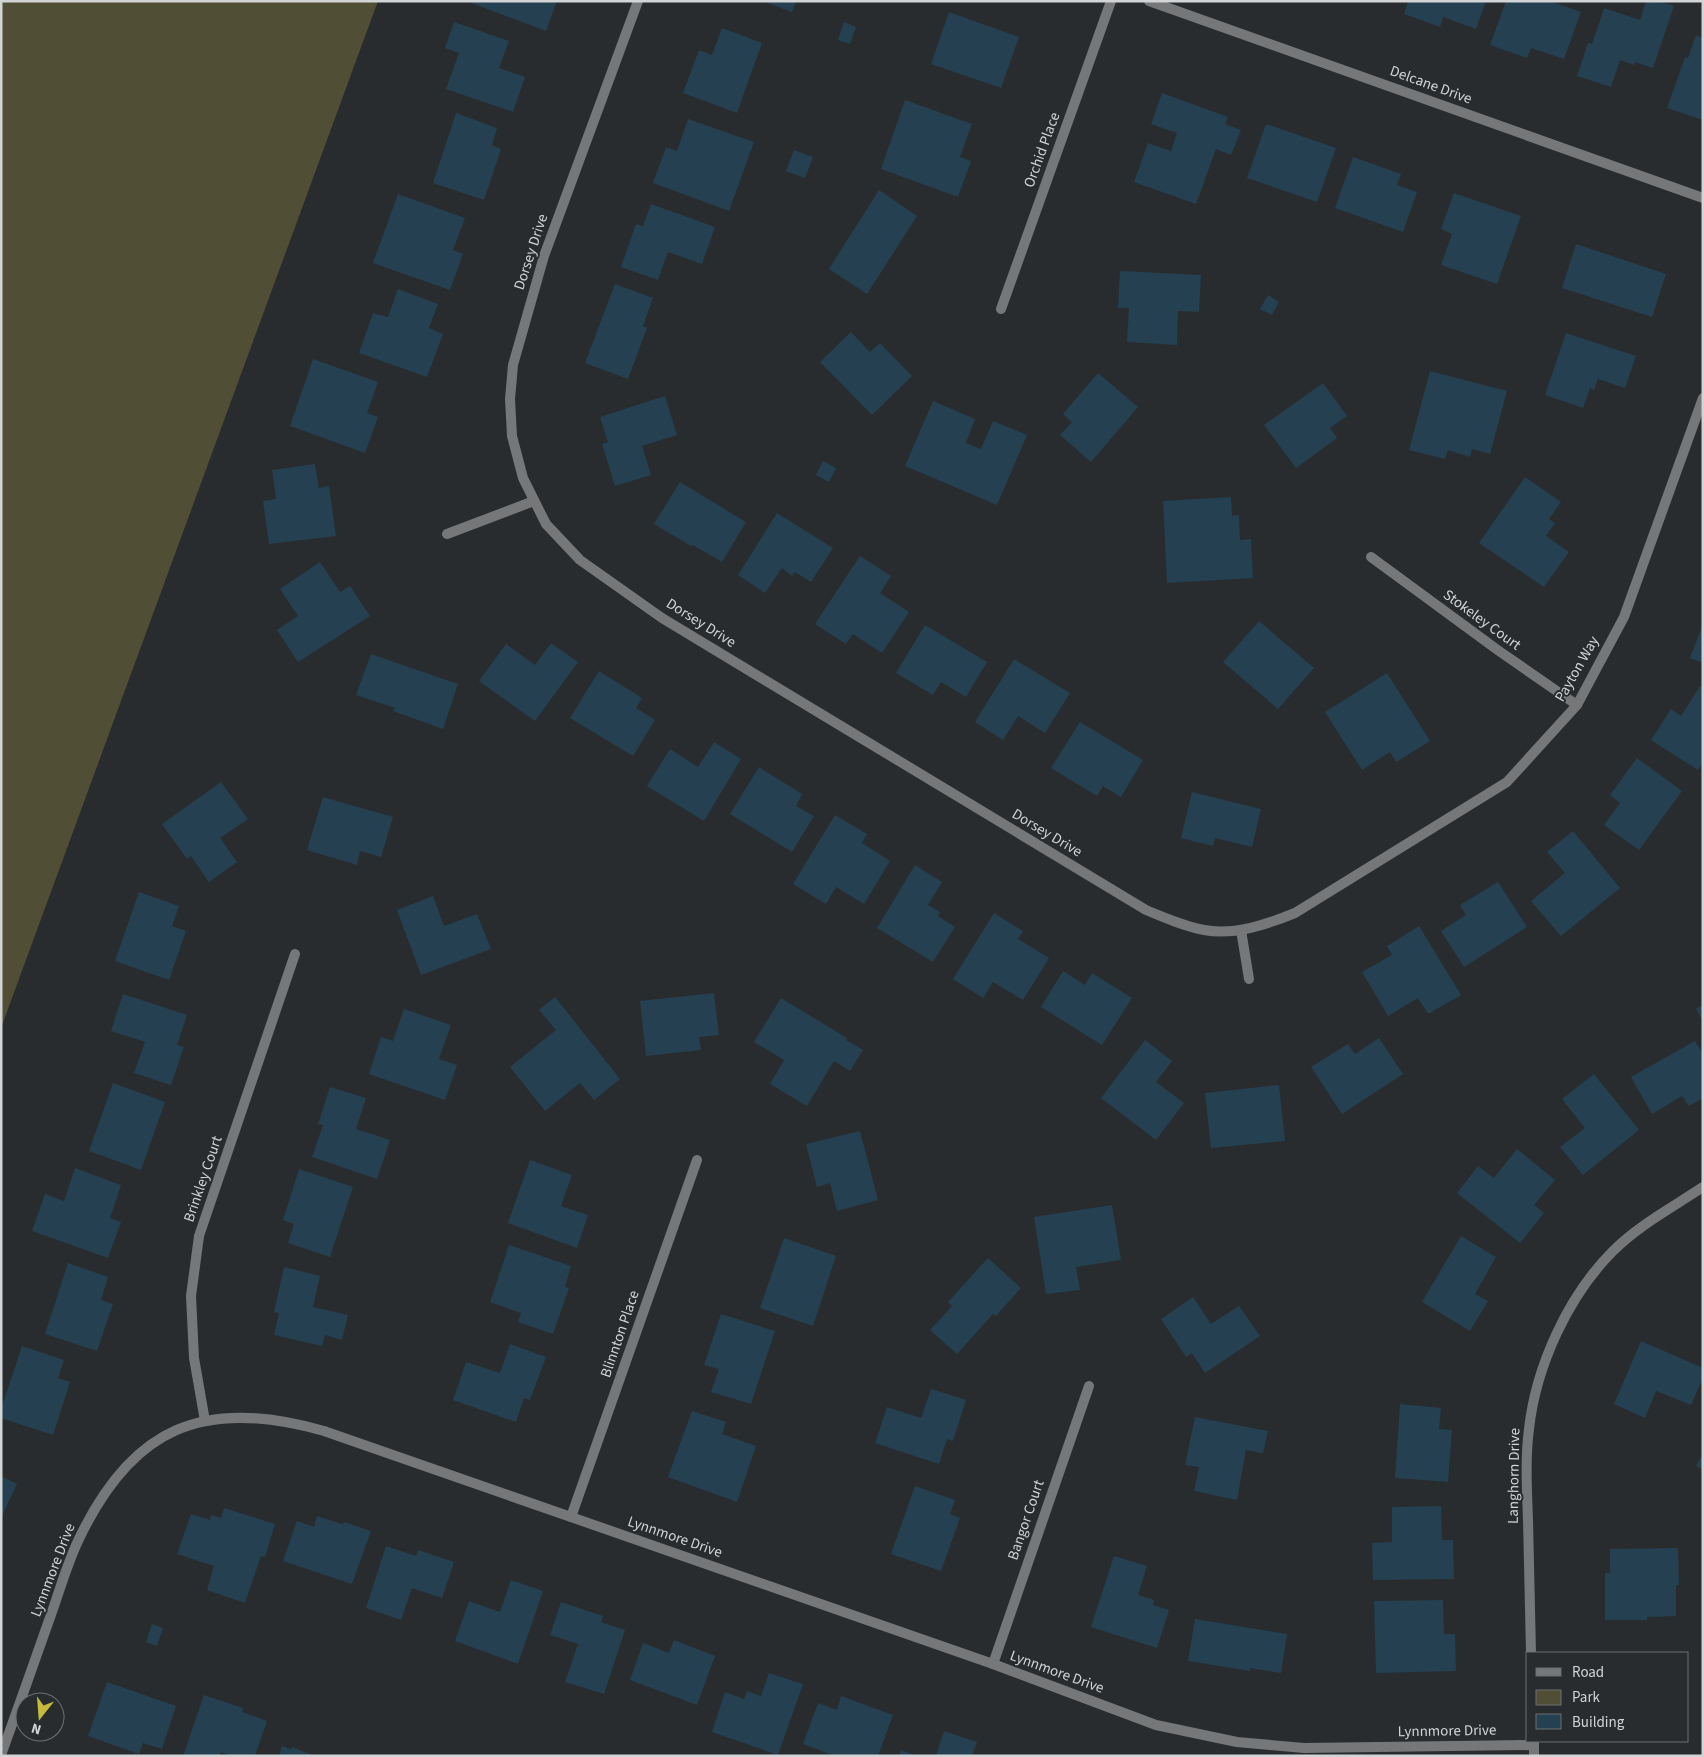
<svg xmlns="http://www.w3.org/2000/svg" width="1704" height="1757" font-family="'Source Sans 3',sans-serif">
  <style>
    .green { fill: #504e35 }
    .building { fill: #254050 }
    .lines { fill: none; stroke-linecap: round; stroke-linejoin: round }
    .lane { stroke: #757778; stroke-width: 10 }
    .street { stroke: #757778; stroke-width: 10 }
    .labels { text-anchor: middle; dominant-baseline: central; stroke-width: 4; stroke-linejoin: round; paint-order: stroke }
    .street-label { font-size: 15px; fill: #d2d4d6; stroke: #282c2f }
  </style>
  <rect width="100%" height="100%" fill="#282c2f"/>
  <path class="green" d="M1,1H378L1,1028Z"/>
  <g class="building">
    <path d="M466,1H557L546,31Z"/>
    <path d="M762,1H796L792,12Z"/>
    <path d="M1408,1H1486L1476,29L1443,17L1440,27L1404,14Z"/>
    <path d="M1506,1H1550L1581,12L1564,59L1531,48L1527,58L1490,45Z"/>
    <path d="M1646,1H1659L1674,6L1653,68L1635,62L1634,65L1620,60L1611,87L1577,76L1588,43L1592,44L1604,8L1640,20Z"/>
    <path d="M949,12L1019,37L1001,88L931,64Z"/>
    <path d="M454,22L509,41L499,68L525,77L513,112L446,89L459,53L445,48Z"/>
    <path d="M844,22L856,27L850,44L838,40Z"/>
    <path d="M722,28L762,43L737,113L683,93L699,50L712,55Z"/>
    <path d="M1696,35L1703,38V120L1667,108L1685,57L1688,58Z"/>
    <path d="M1162,93L1228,117L1225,124L1241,130L1231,155L1216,149L1196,204L1134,182L1148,143L1171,151L1177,133L1151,124Z"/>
    <path d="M905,100L972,124L960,157L971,161L958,197L881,169Z"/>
    <path d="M456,113L497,128L492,145L501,149L484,200L433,183Z"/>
    <path d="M688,119L754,142L729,211L653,183L666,147L677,151Z"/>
    <path d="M1266,124L1336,148L1317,202L1247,178Z"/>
    <path d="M794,150L813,157L805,178L786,171Z"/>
    <path d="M1353,157L1401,174L1397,185L1417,192L1403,232L1335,208Z"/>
    <path d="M879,190L917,216L867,294L829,269Z"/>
    <path d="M1454,193L1521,216L1497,284L1441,265L1452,234L1441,229Z"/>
    <path d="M398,194L465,218L453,250L463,254L450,290L373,263Z"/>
    <path d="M651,204L715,227L702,264L668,252L658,280L621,267L636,224L643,226Z"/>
    <path d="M1576,244L1666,274L1652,317L1562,288Z"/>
    <path d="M1120,271L1201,275L1199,312L1178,311L1177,345L1127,342L1129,308H1118Z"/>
    <path d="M615,284L653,298L643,326L647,328L628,379L585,363Z"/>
    <path d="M398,289L438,304L429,328L443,334L427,377L359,353L373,313L388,317Z"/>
    <path d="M1268,295L1279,302L1272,315L1260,309Z"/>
    <path d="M851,332L870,352L880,343L912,376L872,415L820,362Z"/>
    <path d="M1566,333L1636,356L1625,388L1598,379L1594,390L1590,388L1583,408L1545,395Z"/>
    <path d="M313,359L378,382L367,413L378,417L365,453L290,426Z"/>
    <path d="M1430,371L1507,391L1490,454L1472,449L1470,457L1448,450L1445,459L1409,450Z"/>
    <path d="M1098,373L1138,407L1091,462L1060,435L1072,422L1063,414Z"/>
    <path d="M1323,383L1347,416L1330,428L1337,438L1296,468L1264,425Z"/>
    <path d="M665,396L677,435L642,446L651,475L615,486L602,444L608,442L600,417Z"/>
    <path d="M933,401L975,419L966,443L981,449L993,421L1027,435L997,505L905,466Z"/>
    <path d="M823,461L836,468L829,482L816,475Z"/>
    <path d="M315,464L319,488L329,486L336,536L269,544L263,501L276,499L272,470Z"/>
    <path d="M1525,477L1561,502L1549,519L1555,523L1546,536L1569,552L1544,587L1479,543Z"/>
    <path d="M680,482L746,522L722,562L693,545L691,546L654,524Z"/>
    <path d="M1231,497L1232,516L1239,515L1240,540L1251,539L1253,578L1167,583L1163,501Z"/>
    <path d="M777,513L833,548L811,582L795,572L792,576L782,568L765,593L738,575Z"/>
    <path d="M860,556L891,576L880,593L909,612L882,653L853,634L846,644L815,624Z"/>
    <path d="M320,562L340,592L350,586L370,616L298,662L277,630L298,616L280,589Z"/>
    <path d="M1259,621L1314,668L1278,709L1223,662Z"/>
    <path d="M1703,624V663L1690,658Z"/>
    <path d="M925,625L987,662L966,697L941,682L933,695L896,673Z"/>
    <path d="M551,643L578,662L535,721L479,681L506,644L535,665Z"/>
    <path d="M371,654L458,684L443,729L393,711L395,708L356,695Z"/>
    <path d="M1014,659L1070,693L1045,733L1018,716L1003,740L975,722Z"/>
    <path d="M599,671L642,698L636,708L655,720L633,756L570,718Z"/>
    <path d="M1387,673L1430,741L1396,762L1390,752L1362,770L1325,712Z"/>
    <path d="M1700,686L1703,688V762L1698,770L1651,740L1671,709L1681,716Z"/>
    <path d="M1080,722L1143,760L1121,797L1103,786L1097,796L1051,768Z"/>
    <path d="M714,742L741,759L704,821L647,786L670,749L698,767Z"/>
    <path d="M1637,758L1682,791L1639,850L1604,825L1620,803L1610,795Z"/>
    <path d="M759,767L802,794L796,806L814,816L792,852L730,814Z"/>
    <path d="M221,782L248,819L220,838L237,862L209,882L191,856L187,859L162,824Z"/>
    <path d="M1192,792L1261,809L1252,847L1215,838L1213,846L1181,838Z"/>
    <path d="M323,797L393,817L381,857L360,851L357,865L307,850Z"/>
    <path d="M835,815L867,834L862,843L890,861L864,904L836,887L826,904L793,884Z"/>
    <path d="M1573,831L1620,888L1561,936L1531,901L1565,873L1547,852Z"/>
    <path d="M915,865L942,882L928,905L940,912L938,916L955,927L933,962L877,928Z"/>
    <path d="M1498,882L1527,927L1464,967L1441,931L1466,915L1460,905Z"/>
    <path d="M139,892L179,906L172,926L186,931L169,980L115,961Z"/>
    <path d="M433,896L444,926L477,914L491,949L421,975L397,910Z"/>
    <path d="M994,913L1023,931L1018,939L1049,958L1023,1000L993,982L983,998L953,979Z"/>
    <path d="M1419,926L1461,995L1428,1014L1418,998L1388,1016L1362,972L1392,955L1387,946Z"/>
    <path d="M1063,971L1085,985L1092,973L1132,998L1102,1045L1041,1007Z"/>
    <path d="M714,993L719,1035L699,1037L701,1050L646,1056L640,1001Z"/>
    <path d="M123,994L187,1015L177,1045L184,1047L171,1085L134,1073L145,1042L111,1031Z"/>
    <path d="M555,997L620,1079L594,1100L580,1083L545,1111L510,1067L556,1030L539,1010Z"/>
    <path d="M781,998L847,1038L846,1040L863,1050L850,1071L834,1061L807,1106L770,1084L784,1060L754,1042Z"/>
    <path d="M1703,1005V1021L1696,1009Z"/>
    <path d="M404,1009L451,1025L439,1059L457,1065L445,1100L369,1074L381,1037L393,1041Z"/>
    <path d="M1379,1038L1403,1074L1342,1114L1311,1067L1348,1044L1355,1054Z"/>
    <path d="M1145,1040L1172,1061L1156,1082L1184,1103L1156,1140L1101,1098Z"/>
    <path d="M1695,1041L1703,1054V1098L1689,1106L1682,1096L1652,1114L1631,1077Z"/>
    <path d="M1594,1074L1639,1130L1583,1175L1560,1147L1585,1128L1562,1099Z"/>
    <path d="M113,1083L165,1102L141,1170L89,1151Z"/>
    <path d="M1279,1085L1285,1141L1211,1148L1205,1093Z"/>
    <path d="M330,1087L366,1098L356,1129L390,1140L377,1179L312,1157L323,1125L318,1124Z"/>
    <path d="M860,1131L878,1200L837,1211L830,1183L817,1187L806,1144Z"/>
    <path d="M1517,1149L1555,1180L1534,1205L1544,1213L1520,1243L1457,1193L1478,1166L1494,1178Z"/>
    <path d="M530,1160L572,1175L561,1206L588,1215L577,1248L508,1223Z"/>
    <path d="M75,1168L121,1185L110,1218L121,1222L108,1258L32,1231L45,1194L64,1201Z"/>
    <path d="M299,1169L353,1187L330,1257L288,1243L294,1224L283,1220Z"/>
    <path d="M1112,1205L1121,1260L1076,1267L1080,1290L1046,1294L1034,1217Z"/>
    <path d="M1461,1236L1496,1257L1475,1294L1488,1301L1470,1331L1422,1302Z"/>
    <path d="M784,1238L836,1256L813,1326L760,1308Z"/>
    <path d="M509,1245L571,1266L565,1287L569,1288L553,1334L518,1322L521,1313L490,1302Z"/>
    <path d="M988,1258L1021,1288L996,1316L993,1314L957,1354L930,1330L952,1306L948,1302Z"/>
    <path d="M68,1263L108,1277L101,1300L113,1304L97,1351L45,1334Z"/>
    <path d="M284,1267L320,1276L313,1307L348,1315L342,1340L325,1335L322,1346L274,1335L279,1313L274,1312Z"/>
    <path d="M1193,1297L1211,1324L1239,1306L1260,1336L1205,1373L1192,1353L1186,1357L1161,1319Z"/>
    <path d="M721,1314L775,1331L751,1404L711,1392L719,1369L704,1365Z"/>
    <path d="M1641,1341L1703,1368V1378L1691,1405L1656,1391L1645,1418L1614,1404Z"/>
    <path d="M510,1344L546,1357L530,1400L524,1398L516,1422L453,1400L466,1362L500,1373Z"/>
    <path d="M22,1346L64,1360L58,1378L70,1382L53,1435L1,1418V1409Z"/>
    <path d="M931,1389L966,1400L953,1441L947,1439L939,1464L875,1443L887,1407L921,1418Z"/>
    <path d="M1400,1404L1441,1408L1439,1429L1452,1430L1448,1482L1395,1478Z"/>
    <path d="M692,1411L726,1422L722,1434L756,1446L737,1502L668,1477Z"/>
    <path d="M1195,1417L1268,1431L1263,1453L1246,1450L1237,1500L1194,1491L1199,1467L1185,1465Z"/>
    <path d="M1703,1453V1470L1696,1466Z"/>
    <path d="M1,1476L17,1484L1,1518Z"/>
    <path d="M915,1486L955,1500L950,1514L960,1518L941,1571L891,1554Z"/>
    <path d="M1441,1506L1442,1540H1453L1454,1579L1373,1580L1372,1543L1392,1542V1507Z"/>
    <path d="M224,1508L275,1524L265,1557L261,1556L245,1603L207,1590L214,1566L177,1554L191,1514L210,1520L211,1515L221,1518Z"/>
    <path d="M317,1516L342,1524L344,1522L371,1531L352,1584L283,1561L297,1521L314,1527Z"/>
    <path d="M386,1546L416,1556L418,1550L454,1562L442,1598L412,1588L401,1620L366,1608Z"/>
    <path d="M1678,1548L1679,1585H1676V1616L1647,1617V1620H1605V1573H1610V1549Z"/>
    <path d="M1114,1556L1147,1566L1138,1595L1154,1600L1153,1605L1169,1610L1157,1648L1091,1627Z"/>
    <path d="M511,1580L543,1591L518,1664L455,1641L469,1601L500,1612Z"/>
    <path d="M1443,1600L1444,1634H1455L1456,1671L1376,1673L1374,1601Z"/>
    <path d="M561,1602L603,1616L601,1622L625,1630L604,1694L565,1682L578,1644L550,1635Z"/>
    <path d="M1195,1619L1287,1634L1281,1673L1250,1668V1671L1188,1661Z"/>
    <path d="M152,1624L163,1628L157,1646L146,1642Z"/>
    <path d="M674,1640L715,1656L697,1705L630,1680L643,1643L669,1653Z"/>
    <path d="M769,1673L803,1684L778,1755L712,1732L725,1692L744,1699L747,1691L761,1696Z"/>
    <path d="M107,1682L176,1706L162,1749L143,1743L139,1754L88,1736Z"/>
    <path d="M204,1695L243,1708L242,1712L267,1721L255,1756H231L221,1752L220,1756H183Z"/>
    <path d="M841,1696L893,1715L878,1756H835L803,1744L818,1703L837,1710Z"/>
    <path d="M944,1731L977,1742L972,1756H936Z"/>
    <path d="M282,1746L291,1749L292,1747L315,1756H279Z"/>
    <path d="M901,1750L917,1756H899Z"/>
  </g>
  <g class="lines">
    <g class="lane">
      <path d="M447,534L534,501"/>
      <path d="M1241,930L1249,979"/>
    </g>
    <g class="street">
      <path d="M638,1L544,256L513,365L510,399L512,436L523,478L546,524L580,560L662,618L1146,910C1165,918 1184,926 1204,930C1234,936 1268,924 1295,913L1507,782L1577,705L1624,617L1703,398"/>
      <path d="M1149,1L1703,198"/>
      <path d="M1001,309L1111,1"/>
      <path d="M1371,557L1499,651L1577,705"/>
      <path d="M205,1421L194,1358L191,1296L199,1236L295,954"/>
      <path d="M571,1517L697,1160"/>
      <path d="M1531,1653C1530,1609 1529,1565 1528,1520C1527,1491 1525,1459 1529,1429C1536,1366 1568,1296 1613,1251C1639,1225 1673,1207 1703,1187"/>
      <path d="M993,1664L1089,1386"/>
      <path d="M1534,1741V1756"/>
      <path d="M1,1755C19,1706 36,1657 53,1609C61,1586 68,1562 78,1541C132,1426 204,1397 324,1431L993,1664L1156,1725L1237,1742L1304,1748L1534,1745"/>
    </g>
  </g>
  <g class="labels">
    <g class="street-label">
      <text transform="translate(1431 85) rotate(20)">Delcane Drive</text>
      <text transform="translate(1042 150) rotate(-70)">Orchid Place</text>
      <text transform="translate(531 252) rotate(-72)">Dorsey Drive</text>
      <text transform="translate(1482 620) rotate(36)">Stokeley Court</text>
      <text transform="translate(701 623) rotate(32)">Dorsey Drive</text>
      <text transform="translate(1577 669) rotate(-60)">Payton Way</text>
      <text transform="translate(1047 833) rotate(31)">Dorsey Drive</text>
      <text transform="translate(203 1179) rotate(-71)">Brinkley Court</text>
      <text transform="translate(620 1334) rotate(-71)">Blinnton Place</text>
      <text transform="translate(1514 1476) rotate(-89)">Langhorn Drive</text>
      <text transform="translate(1026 1520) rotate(-71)">Bangor Court</text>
      <text transform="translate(675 1537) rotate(19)">Lynnmore Drive</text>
      <text transform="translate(53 1570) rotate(-69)">Lynnmore Drive</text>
      <text transform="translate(1057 1672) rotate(20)">Lynnmore Drive</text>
      <text transform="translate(1447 1731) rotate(-1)">Lynnmore Drive</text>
    </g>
  </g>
  <rect width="1704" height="1757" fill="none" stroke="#d2d4d6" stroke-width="5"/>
  <rect x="1526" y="1652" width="162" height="90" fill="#282c2f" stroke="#6c6f72"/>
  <rect x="1536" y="1668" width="25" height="8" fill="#757778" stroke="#6c6f72"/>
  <text x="1572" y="1677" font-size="15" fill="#d2d4d6">Road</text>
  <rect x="1536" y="1690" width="25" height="15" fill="#504e35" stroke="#6c6f72"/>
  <text x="1572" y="1702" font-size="15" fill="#d2d4d6">Park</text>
  <rect x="1536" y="1714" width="25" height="15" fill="#254050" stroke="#6c6f72"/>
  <text x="1572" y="1727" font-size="15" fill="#d2d4d6">Building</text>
  <g transform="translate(40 1717) rotate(197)"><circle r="24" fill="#282c2f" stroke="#6c6f72"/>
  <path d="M0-4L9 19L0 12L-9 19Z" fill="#c6bb3c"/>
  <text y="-8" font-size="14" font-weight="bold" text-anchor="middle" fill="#d2d4d6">N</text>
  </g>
</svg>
